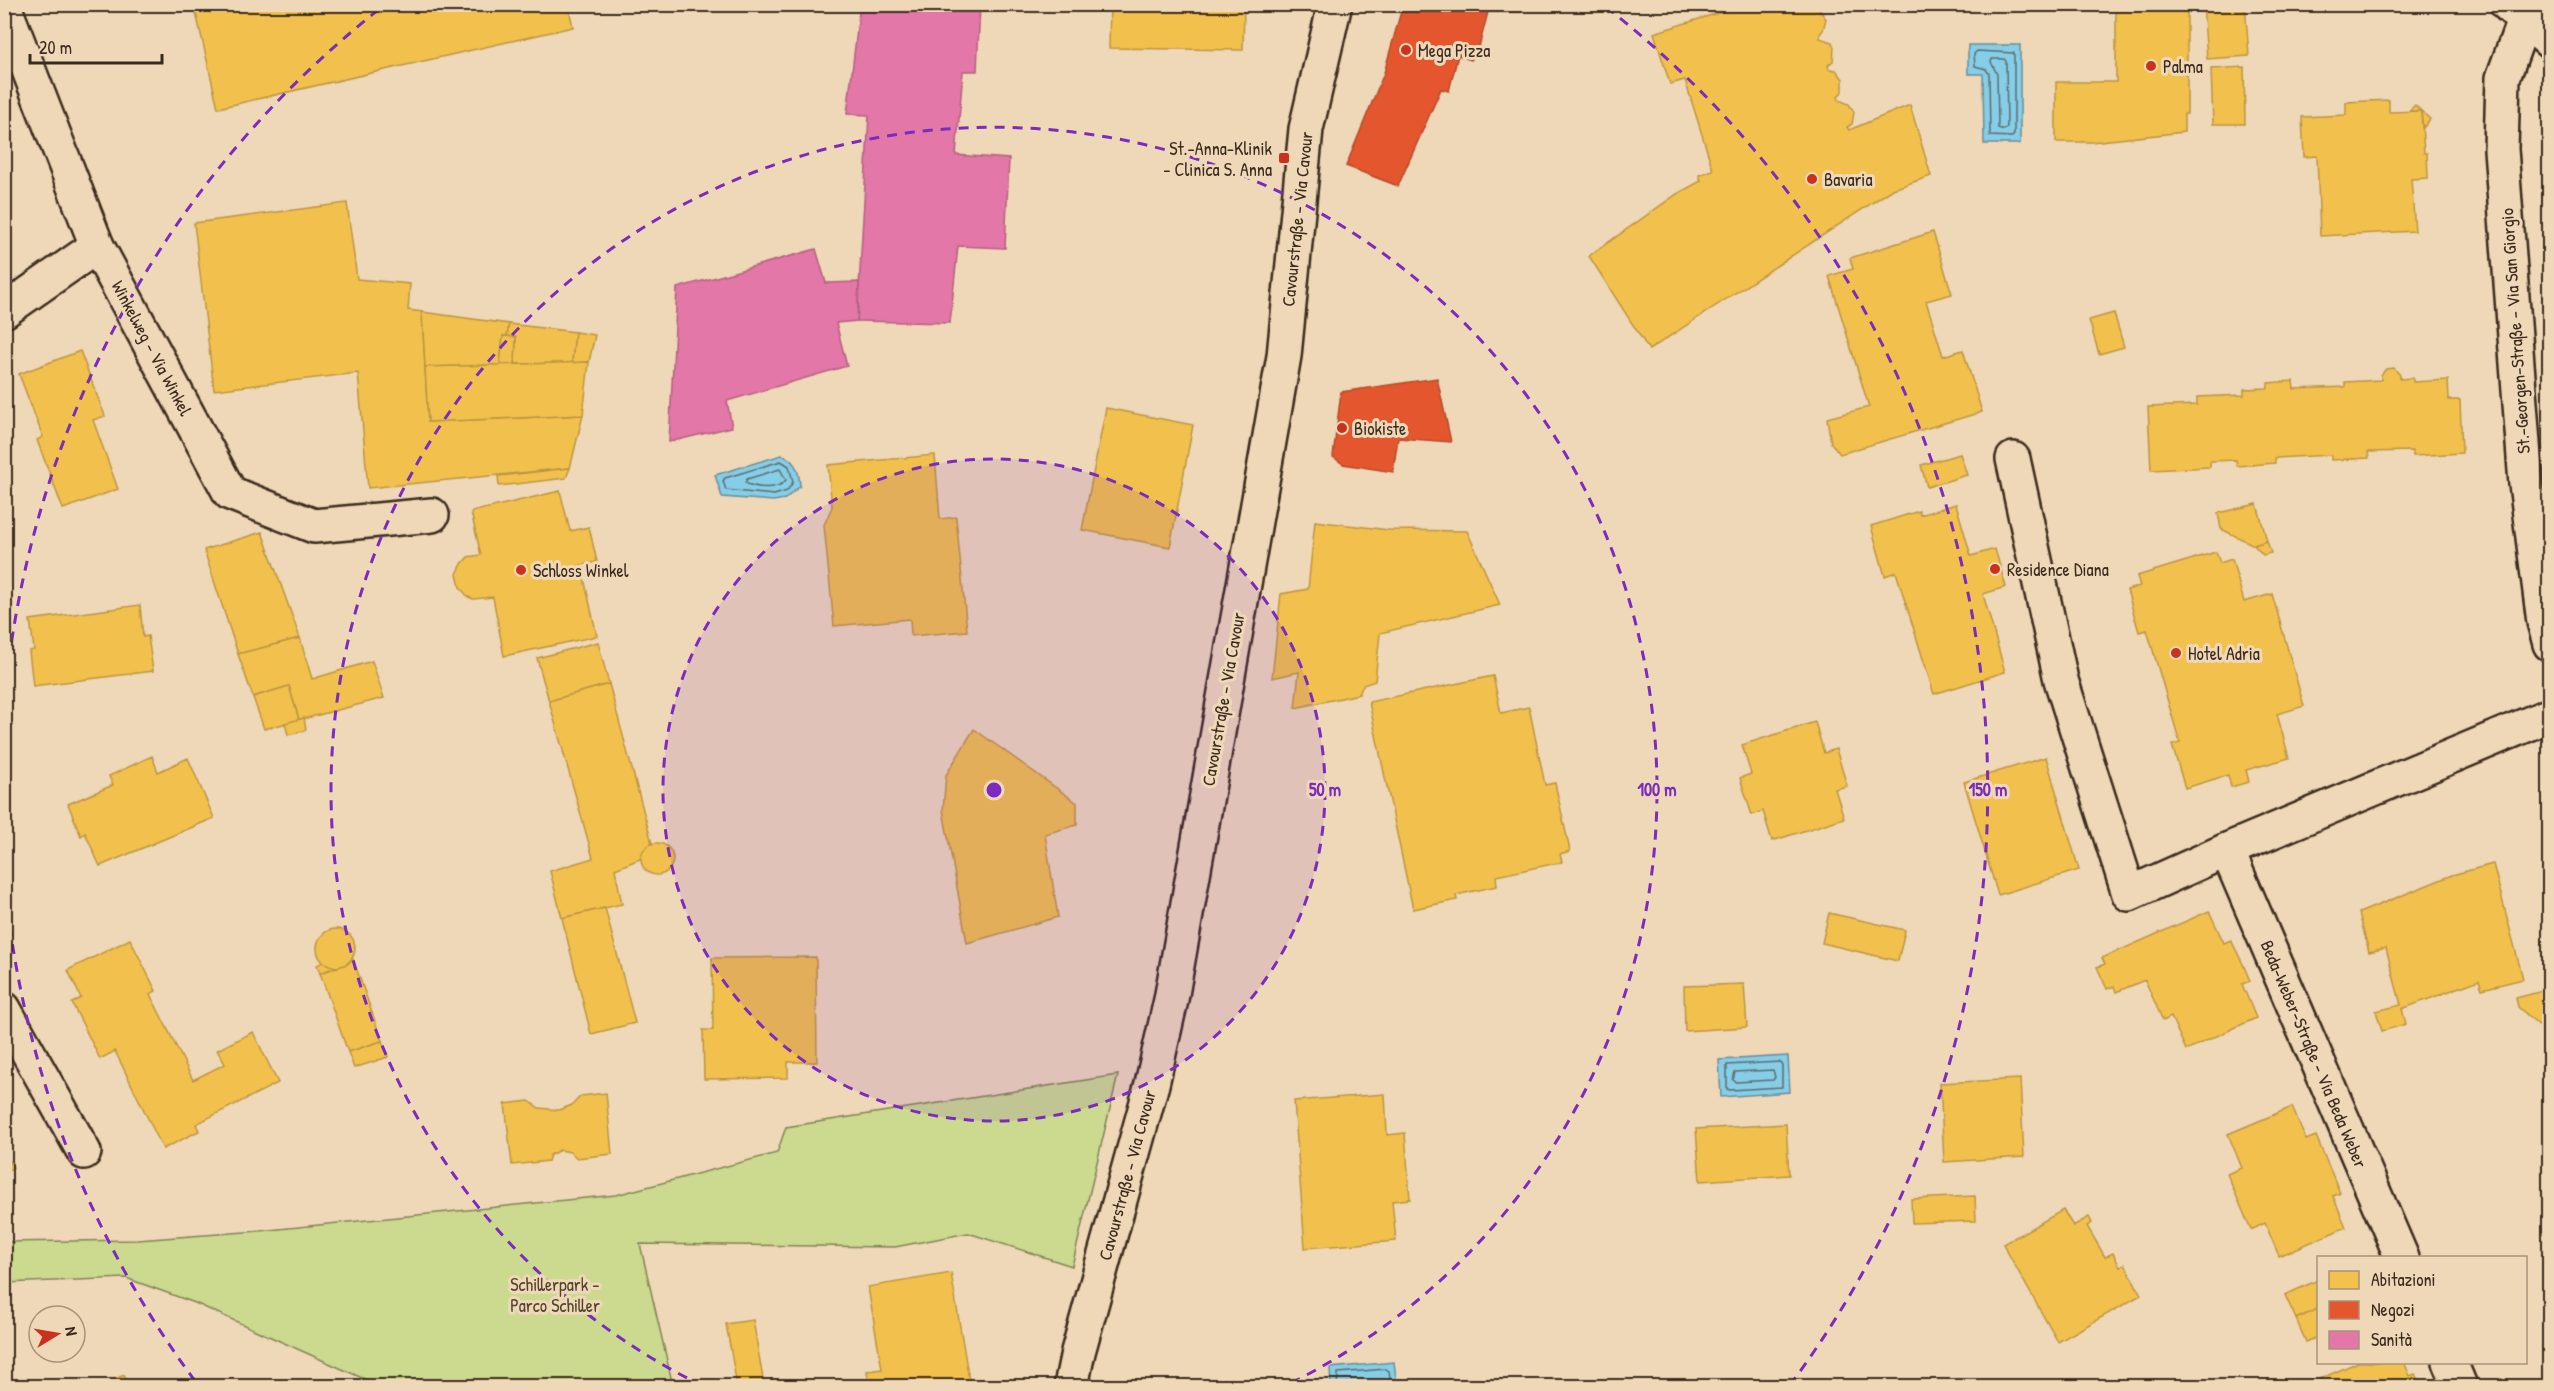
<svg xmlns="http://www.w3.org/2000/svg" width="2554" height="1391" font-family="'Patrick Hand',sans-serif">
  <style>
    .green { fill: #cbda8e; stroke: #838256; stroke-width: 1.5 }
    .water { fill: #86cee7; stroke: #688c97; stroke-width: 1.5 }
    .homes { fill: #f2c14e; stroke: #bb9440; stroke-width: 1.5 }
    .shops { fill: #e4572e; stroke: #b14a29; stroke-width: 1.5 }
    .health { fill: #e377a8; stroke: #b1607f; stroke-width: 1.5 }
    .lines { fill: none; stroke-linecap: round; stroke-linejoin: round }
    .shore { stroke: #596c6e; stroke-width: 1.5 }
    .minor-casing { stroke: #3b2a1e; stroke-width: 38 }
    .tertiary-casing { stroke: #3b2a1e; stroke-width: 38 }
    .primary-casing { stroke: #3b2a1e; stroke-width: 38 }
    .minor { stroke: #efd8b8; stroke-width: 33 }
    .tertiary { stroke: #efd8b8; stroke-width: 33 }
    .primary { stroke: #efd8b8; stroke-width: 33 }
    .ring { fill: none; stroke: #7b2cbf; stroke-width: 3; stroke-dasharray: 10 8 }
    .poi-dot { fill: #c8321e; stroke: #efd8b8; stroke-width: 2 }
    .labels { text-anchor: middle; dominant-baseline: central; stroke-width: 6; stroke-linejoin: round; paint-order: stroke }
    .poi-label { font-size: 18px; fill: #3b2a1e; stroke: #efd8b8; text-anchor: start }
    .street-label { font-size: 18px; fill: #3b2a1e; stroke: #efd8b8 }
    .park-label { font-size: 18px; fill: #51442f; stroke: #efd8b8 }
    .centre { fill: #7b2cbf; stroke: #efd8b8; stroke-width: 3 }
    .ring-label { font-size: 18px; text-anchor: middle; font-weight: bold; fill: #7b2cbf; stroke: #efd8b8; stroke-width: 6; stroke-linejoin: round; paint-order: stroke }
  </style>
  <rect width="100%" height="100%" fill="#efd8b8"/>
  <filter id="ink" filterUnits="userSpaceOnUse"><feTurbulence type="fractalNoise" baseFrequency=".0167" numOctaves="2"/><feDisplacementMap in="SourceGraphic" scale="12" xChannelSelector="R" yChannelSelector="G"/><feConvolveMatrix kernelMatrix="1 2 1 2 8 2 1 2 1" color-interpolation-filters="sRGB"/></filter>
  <g filter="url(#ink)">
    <path class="green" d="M1118,1075L1072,1266L968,1233L895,1247L640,1244L673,1386H380L195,1303L126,1278L5,1283V1242L137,1240L259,1231L616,1195L777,1153L786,1127Z"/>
    <g class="water">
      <path d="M1968,45H2020V144H1984L1983,74H1968Z"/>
      <path d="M782,455C796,461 799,471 800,486L785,499L773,501L722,497L715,475Z"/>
      <path d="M1788,1056L1790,1092L1721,1097L1719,1060Z"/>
      <path d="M1394,1362L1397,1386H1331L1330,1368Z"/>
    </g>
    <g class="homes">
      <path d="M194,4H568L573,27L218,108Z"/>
      <path d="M1110,4H1244L1243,50L1109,48Z"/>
      <path d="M1747,4H1809L1819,9L1826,19L1823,30L1820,34V38L1832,42L1834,47L1833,61L1828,65L1829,69L1836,70L1843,79V91L1838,96L1839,100L1849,104L1854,112L1852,124L1847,127L1849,130L1910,105L1931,176L1893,189L1649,350L1589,256L1677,194L1701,181L1699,175L1713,170L1685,80L1670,84L1654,33Z"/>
      <path d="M2116,4H2187V114H2184V132L2091,142H2056V82H2116Z"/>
      <path d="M2203,4H2245L2249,56L2207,59Z"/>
      <path d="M2244,67L2245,124H2213L2211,69Z"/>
      <path d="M2389,100V112L2421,111L2424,153H2427L2428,178L2411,179L2415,231L2320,236L2317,156L2304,157L2302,117L2346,115V102Z"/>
      <path d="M2415,105L2421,111H2409Z"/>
      <path d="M2421,111L2430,119L2423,128L2422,120Z"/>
      <path d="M347,203L357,279L410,284L408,310L422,312L428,422L583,415L570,468L368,488L358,373L214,390L194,223Z"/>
      <path d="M1933,232L1952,294L1926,301L1943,356L1963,350L1982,412L1840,454L1831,443L1827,418L1869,407L1829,276L1853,269L1850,258Z"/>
      <path d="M422,312L509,324L507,336H503L500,365L425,367Z"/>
      <path d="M2114,313L2124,347L2099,354L2089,320Z"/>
      <path d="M509,324L575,332L572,363L515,364L516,337L507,336Z"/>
      <path d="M575,332L595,335L589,362L572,363Z"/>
      <path d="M503,336L516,337L515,364L500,365Z"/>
      <path d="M80,351L105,416L93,420L118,489L63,509L37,440L43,437L19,374Z"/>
      <path d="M589,362L583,415L428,422L425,367Z"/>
      <path d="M2394,368L2400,375V379L2413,378V382L2448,380L2449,400H2460L2462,453L2413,456L2412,451L2368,452L2369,458L2331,460V455L2275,458V463L2237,466L2236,460L2210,461V467L2151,470L2148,407L2197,405V397L2244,395V389L2268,388V383L2293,381L2294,389L2345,387V382L2381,380V375L2386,369Z"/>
      <path d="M1106,408L1193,425L1170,547L1082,530Z"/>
      <path d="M1960,454L1967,475L1927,487L1921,465Z"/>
      <path d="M935,455L940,519L956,517L967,631L911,636L910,619L834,626L824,525L832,507L828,465Z"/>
      <path d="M570,468L566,478L499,486L498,476Z"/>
      <path d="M560,491L570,531L589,527L597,562L581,565L597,636L504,656L493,597L473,599L468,597L460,587L457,574L462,564L468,557L481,555L471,512Z"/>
      <path d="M1956,504L1971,556L1995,549L2006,587L1983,594L2005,672L1934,694L1896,572L1885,576L1871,526L1919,511L1920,515Z"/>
      <path d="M2257,504L2267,541L2254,545L2221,529L2218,513Z"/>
      <path d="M1315,521L1389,530L1467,531L1500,605L1380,633L1375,681L1363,685L1359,694L1295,708L1299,672L1272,678L1281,594L1308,589Z"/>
      <path d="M262,532L300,638L238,654L204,550Z"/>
      <path d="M2267,541L2271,553L2263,555L2254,545Z"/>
      <path d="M2216,552L2220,563L2232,559L2244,602L2272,594L2304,706L2277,714L2289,758L2246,770L2249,782L2231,787L2228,775L2185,788L2172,745L2180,743L2147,630L2139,632L2127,590L2140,586L2137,576Z"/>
      <path d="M140,605L143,637L148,636L153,671L33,686L29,651L34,650L30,620Z"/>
      <path d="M300,638L312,679L372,661L384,698L299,720L289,686L253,697L238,654Z"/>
      <path d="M598,642L609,684L549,701L537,658Z"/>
      <path d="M1493,676L1501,713L1529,707L1545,785L1555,783L1570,851L1560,854L1562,862L1496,876L1497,886L1456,895L1457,900L1413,909L1369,702Z"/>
      <path d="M609,684L652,843L643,851L640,859L615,869L622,904L562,918L550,871L593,858L549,701Z"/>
      <path d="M289,686L299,720L264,729L253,697Z"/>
      <path d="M304,718L306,730L288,735L285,723Z"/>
      <path d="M1815,722L1824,753L1836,749L1847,786L1835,789L1844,818L1772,841L1763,811L1752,815L1740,778L1751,774L1742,745Z"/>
      <path d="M974,729L1077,803V825L1045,834L1058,917L967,943L943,810L946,775Z"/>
      <path d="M152,756L158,772L188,758L214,818L100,866L85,833L81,836L68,804L113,785L109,776Z"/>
      <path d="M2046,757L2079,870L1998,895L1964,782Z"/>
      <circle cx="657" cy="859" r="16"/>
      <path d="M2493,864L2523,979L2482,989L2479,980L2402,1009L2406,1024L2382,1031L2376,1011L2401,1005L2386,948L2369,952L2359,913L2452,875Z"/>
      <path d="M605,908L635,1023L591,1034L562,918Z"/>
      <path d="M2209,911L2224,943L2231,940L2243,964L2250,981L2242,984L2256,1018L2186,1050L2171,1017L2163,1021L2145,980L2116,992L2114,986L2107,989L2097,967L2105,964L2102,958Z"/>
      <path d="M1829,913L1905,930L1898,961L1822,943Z"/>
      <circle cx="336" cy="948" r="19"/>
      <path d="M130,939L156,991L150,994L193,1080L225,1064L217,1050L253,1032L278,1083L196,1124L199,1131L163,1149L115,1051L100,1059L72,1003L81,998L68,970Z"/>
      <path d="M816,957L817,1062H788V1078L704,1079L703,1030H713L712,958Z"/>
      <path d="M353,959L382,1041L348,1052L320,973L347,964Z"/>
      <path d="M323,962L329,965L336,967L320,973L317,965Z"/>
      <path d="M1744,984L1747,1027L1685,1031L1684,986Z"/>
      <path d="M2550,989V1023L2540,1026L2518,1007L2516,998Z"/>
      <path d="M382,1041L388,1057L354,1068L348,1052Z"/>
      <path d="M2020,1079L2024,1157L1944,1162L1940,1083Z"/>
      <path d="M606,1093L612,1154L577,1158L570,1152L560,1150L550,1155L548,1161L512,1165L505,1104L529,1101L539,1108L559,1110L572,1105L581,1096Z"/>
      <path d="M1385,1094L1387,1135L1405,1133L1410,1199L1392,1201L1396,1241L1305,1248L1294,1101Z"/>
      <path d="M2292,1107L2306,1140L2316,1136L2340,1193L2333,1196L2346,1227L2279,1256L2265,1223L2251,1230L2227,1174L2242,1168L2228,1134Z"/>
      <path d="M1786,1124L1789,1175L1700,1181L1696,1129Z"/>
      <path d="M4,1150L13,1168L4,1172Z"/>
      <path d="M1975,1196L1976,1221L1912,1223L1911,1199Z"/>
      <path d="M2063,1210L2073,1226L2089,1217L2092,1223L2087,1226L2105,1257L2113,1253L2120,1267L2125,1264L2141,1295L2058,1342L2003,1244Z"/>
      <path d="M951,1273L970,1386H869L867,1371L882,1369L868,1287Z"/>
      <path d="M2318,1280V1309L2296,1319L2285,1295Z"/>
      <path d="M2318,1309V1337L2306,1342L2296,1319Z"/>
      <path d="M753,1320L764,1385L737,1386L726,1324Z"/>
      <path d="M2358,1362H2404L2410,1376L2415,1374L2421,1386H2312L2311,1383Z"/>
      <path d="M124,1375L129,1386H100Z"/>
    </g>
    <g class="shops">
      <path d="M1403,4H1519L1520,12H1488L1479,47L1471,60L1458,55L1449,91L1441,89L1398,186L1346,166L1384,73Z"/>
      <path d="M1437,378L1451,442L1398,438L1393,472L1343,464L1333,457L1341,392Z"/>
    </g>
    <g class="health">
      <path d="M860,4H980L977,71H963L956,155L1009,159L1005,248L958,246L950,323L857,321L869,115L847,114Z"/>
      <path d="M816,249L826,283L859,282L857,321L836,323L847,366L727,401L732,427L669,442L677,288Z"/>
    </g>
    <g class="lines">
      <g class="shore">
        <path d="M1977,51L2014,53V135L2012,137L1990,136L1989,74L1986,69L1975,66L1974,54Z"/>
        <path d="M1992,59H2004L2006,61L2007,127L2004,130L1998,128L1997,74L1991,62Z"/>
        <path d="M781,461L789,466L793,482L787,491L774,495L726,490L723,481L725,478Z"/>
        <path d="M780,469L786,480C778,491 756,488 745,483L747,479Z"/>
        <path d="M1780,1062L1782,1065V1087L1730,1090L1727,1089V1065Z"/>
        <path d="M1773,1070L1775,1077L1773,1080L1736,1082L1733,1080L1735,1072Z"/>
        <path d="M1337,1386L1338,1373L1386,1369L1389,1371L1391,1386"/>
      </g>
      <defs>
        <g id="minor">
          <path d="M4,6L97,246L230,493L314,526L432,515"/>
          <path d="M2524,20L2503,78L2501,149L2526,484L2544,622L2550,644"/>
          <path d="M4,311L97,246"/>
          <path d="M2013,459L2061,680L2129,894L2227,850L2550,715"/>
          <path d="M2227,850L2402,1258"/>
          <path d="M4,1009L84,1152"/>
          <path d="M2450,1362L2460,1386"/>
        </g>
        <path id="tertiary" d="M1071,1386L1078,1352L1152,1084L1171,1000L1284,356L1306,129L1335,4"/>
        <path id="primary" d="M2507,4L2550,42"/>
      </defs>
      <use href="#minor" class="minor-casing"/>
      <use href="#tertiary" class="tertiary-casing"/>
      <use href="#primary" class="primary-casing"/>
      <use href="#minor" class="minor"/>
      <use href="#tertiary" class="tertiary"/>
      <use href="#primary" class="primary"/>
    </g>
  </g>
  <circle cx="994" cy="790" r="331" fill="#7b2cbf" fill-opacity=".12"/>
  <g class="ring">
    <circle cx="994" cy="790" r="331"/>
    <path d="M703 1386A663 663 0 1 1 1285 1386"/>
    <path d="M195 1381A994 994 0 0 1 5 885M5 695A994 994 0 0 1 382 7M1606 7A994 994 0 0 1 1793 1381"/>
  </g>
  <g class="poi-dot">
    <circle cx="1406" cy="50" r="6"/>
    <circle cx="2151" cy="66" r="6"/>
    <rect x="1278" y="152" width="12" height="12" rx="3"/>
    <circle cx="1812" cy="179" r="6"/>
    <circle cx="1342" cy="428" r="6"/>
    <circle cx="1995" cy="569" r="6"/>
    <circle cx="521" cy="570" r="6"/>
    <circle cx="2176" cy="653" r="6"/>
  </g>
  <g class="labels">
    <g class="poi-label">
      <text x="1418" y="50">Mega Pizza</text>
      <text x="2163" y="66">Palma</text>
      <text x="1272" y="148" text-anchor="end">St.-Anna-Klinik<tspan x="1272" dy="21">- Clinica S. Anna</tspan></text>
      <text x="1824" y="179">Bavaria</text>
      <text x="1354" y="428">Biokiste</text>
      <text x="2007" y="569">Residence Diana</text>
      <text x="533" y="570">Schloss Winkel</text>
      <text x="2188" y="653">Hotel Adria</text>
    </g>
    <g class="street-label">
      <text transform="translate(1297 219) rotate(-84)">Cavourstraße - Via Cavour</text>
      <text transform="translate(2515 331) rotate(-94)">St.-Georgen-Straße - Via San Giorgio</text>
      <text transform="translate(152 348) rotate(62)">Winkelweg - Via Winkel</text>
      <text transform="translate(1223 699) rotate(-80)">Cavourstraße - Via Cavour</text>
      <text transform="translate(2314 1054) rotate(67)">Beda-Weber-Straße - Via Beda Weber</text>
      <text transform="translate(1127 1175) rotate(-75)">Cavourstraße - Via Cavour</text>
    </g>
    <g class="park-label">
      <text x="555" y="1284">Schillerpark -<tspan x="555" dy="21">Parco Schiller</tspan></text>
    </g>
  </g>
  <circle cx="994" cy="790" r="9" class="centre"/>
  <g class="ring-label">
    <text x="1325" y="796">50 m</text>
    <text x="1657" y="796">100 m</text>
    <text x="1988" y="796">150 m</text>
  </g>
  <rect width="2554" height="1391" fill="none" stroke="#efd8b8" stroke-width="24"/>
  <rect x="12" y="12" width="2530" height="1367" fill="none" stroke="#3b2a1e" stroke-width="2" filter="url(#ink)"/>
  <rect x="2317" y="1256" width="210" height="108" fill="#efd8b8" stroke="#a7927a" stroke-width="1.5"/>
  <rect x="2329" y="1271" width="30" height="18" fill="#f2c14e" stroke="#a7927a" stroke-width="1.5"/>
  <text x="2371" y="1286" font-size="18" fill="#3b2a1e">Abitazioni</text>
  <rect x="2329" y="1301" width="30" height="18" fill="#e4572e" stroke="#a7927a" stroke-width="1.5"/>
  <text x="2371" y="1316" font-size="18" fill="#3b2a1e">Negozi</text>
  <rect x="2329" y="1331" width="30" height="18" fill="#e377a8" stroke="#a7927a" stroke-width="1.5"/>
  <text x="2371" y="1346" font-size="18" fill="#3b2a1e">Sanità</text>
  <g transform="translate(57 1334) rotate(79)"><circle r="28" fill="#efd8b8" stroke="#a7927a" stroke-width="1.5"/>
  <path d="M0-4.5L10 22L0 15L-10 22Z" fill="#c8321e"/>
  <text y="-9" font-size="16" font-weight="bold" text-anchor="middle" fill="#3b2a1e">N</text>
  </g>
  <path d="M30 54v9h132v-9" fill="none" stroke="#3b2a1e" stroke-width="3"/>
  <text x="39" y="54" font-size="18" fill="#3b2a1e" stroke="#efd8b8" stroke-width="4.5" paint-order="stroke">20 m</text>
</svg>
